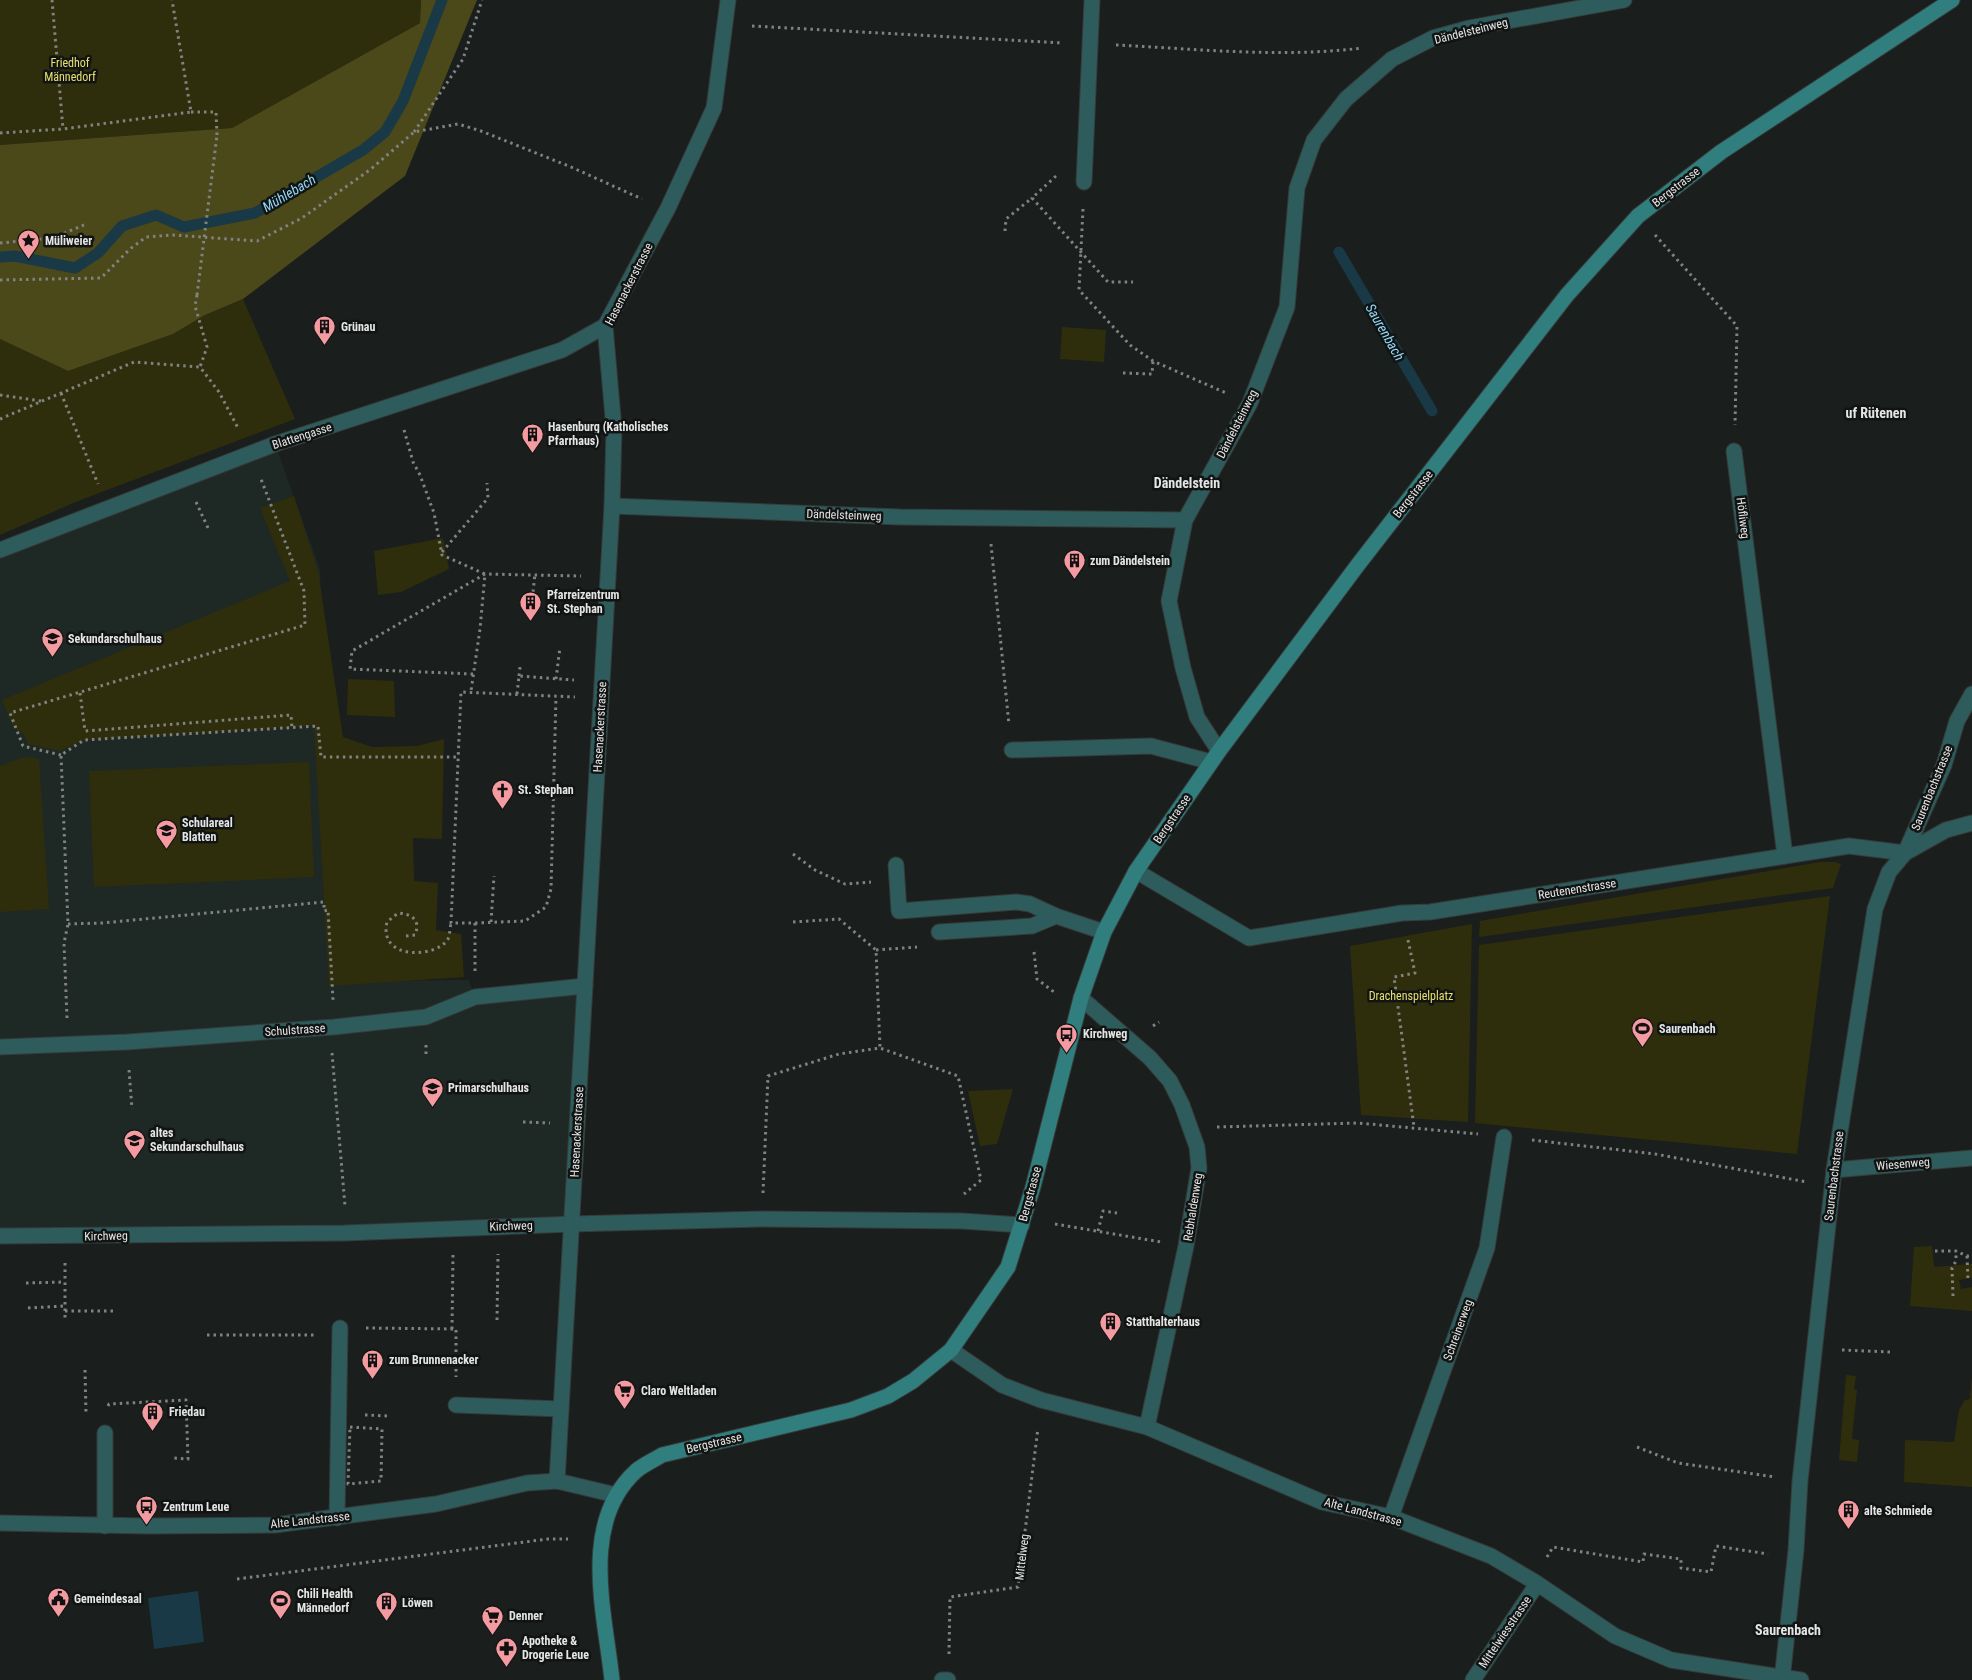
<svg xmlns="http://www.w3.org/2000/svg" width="1972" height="1680" font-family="'Roboto Condensed',sans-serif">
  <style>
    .built { fill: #1e2824 }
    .green { fill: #2f2e0c }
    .forest { fill: #4b481a }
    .water { fill: #193946 }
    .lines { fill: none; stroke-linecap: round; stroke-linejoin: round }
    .stream { stroke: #193946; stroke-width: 11 }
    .lane-casing { stroke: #363a38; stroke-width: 17 }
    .street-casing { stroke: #363a38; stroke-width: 17 }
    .secondary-casing { stroke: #363a38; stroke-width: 17 }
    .path { stroke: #808381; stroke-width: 3; stroke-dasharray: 2.5 4; stroke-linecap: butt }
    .lane { stroke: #2e5b5b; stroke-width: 15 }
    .street { stroke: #2e5b5b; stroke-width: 15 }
    .secondary { stroke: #317e7f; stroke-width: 15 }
    .path-bridge { stroke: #808381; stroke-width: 3; stroke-dasharray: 2.5 4; stroke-linecap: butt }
    .labels { text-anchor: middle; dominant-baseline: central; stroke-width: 5; stroke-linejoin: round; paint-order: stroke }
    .street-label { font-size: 12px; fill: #e4e6e5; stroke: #111413 }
    .park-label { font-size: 12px; fill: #e7e16c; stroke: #111413 }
    .poi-label { font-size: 12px; font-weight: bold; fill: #e4e6e5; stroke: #111413; text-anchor: start }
    .water-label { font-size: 14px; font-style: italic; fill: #91d8f8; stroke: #111413 }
    .neighbourhood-label { font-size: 14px; font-weight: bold; fill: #e4e6e5; stroke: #111413 }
  </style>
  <rect width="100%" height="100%" fill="#1a1e1c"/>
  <path class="built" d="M275,444L320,569L324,718L342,981L469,980L475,997L585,986L572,1224L0,1235V550Z"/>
  <g class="green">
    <path d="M0,0H421L420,23L232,128L0,145Z"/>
    <path d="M243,299L295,419L78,501L0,535V339L68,371L173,334L205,315Z"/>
    <path d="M1062,327L1106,330L1104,362L1060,359Z"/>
    <path d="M294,496L318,571L343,737L372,747L417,746L444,739L442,839L413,838L414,881L438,883L436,930L461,934L464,977L329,986L314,726L84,740L60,751L28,744L24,734L14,728L2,700L290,581L260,508Z"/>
    <path d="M443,538L449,569L401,592L378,595L374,551Z"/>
    <path d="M348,679L394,681L395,717L347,715Z"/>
    <path d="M24,757L39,759L49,909L0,912V766Z"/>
    <path d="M309,762L314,877L94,887L89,771Z"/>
    <path d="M1820,862H1835L1841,864L1833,888L1479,937L1480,921Z"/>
    <path d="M1830,896L1797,1154L1475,1123L1479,945Z"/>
    <path d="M1472,924L1468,1122L1361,1115L1350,946Z"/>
    <path d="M1013,1089L997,1144L980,1146L968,1091Z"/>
    <path d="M1932,1246L1934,1267L1972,1264V1278L1959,1280L1961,1289L1972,1287V1311L1910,1306L1914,1247Z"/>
    <path d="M1846,1375L1856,1376L1854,1389L1857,1390L1852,1439L1859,1440L1857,1462L1839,1460Z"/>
    <path d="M1972,1375V1487L1904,1482L1905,1440L1954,1442L1959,1410L1965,1400L1970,1399Z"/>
  </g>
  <path class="forest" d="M421,0H477L405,176L243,299L205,315L173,334L68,371L0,339V145L232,128L420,23Z"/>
  <path class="water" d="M198,1591L204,1642L154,1649L148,1598Z"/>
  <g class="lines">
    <g class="stream">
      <path d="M1339,252L1432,411"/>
      <path d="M0,257L15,256L75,268L98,253L122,226L156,215L184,227L255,213L363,150L385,132L403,101L442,0"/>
    </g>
    <defs>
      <g id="lane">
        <path d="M1084,182L1092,0"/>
        <path d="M1185,520L1169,601L1183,668L1197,717L1219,751"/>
        <path d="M1012,750L1151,746L1211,762"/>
        <path d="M896,865L899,911L1016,902L1030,904L1056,916L1104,932"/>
        <path d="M939,932L1032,926L1056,916"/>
        <path d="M1081,998L1150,1058L1170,1081L1182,1105L1197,1147L1199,1168L1186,1246L1147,1427"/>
        <path d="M456,1405L561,1409"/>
        <path d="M105,1433V1526"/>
        <path d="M337,1518L340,1328"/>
        <path d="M942,1680H948"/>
      </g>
      <g id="street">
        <path d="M1734,451L1785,856"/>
        <path d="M612,506L900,517L1185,520L1250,403L1287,307L1297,188L1314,140L1346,99L1392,59L1433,38L1469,28L1624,0"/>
        <path d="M0,550L275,444L562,350L605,326"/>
        <path d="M1905,853L1946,830L1972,823"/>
        <path d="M1136,871L1249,938L1402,913L1430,912L1849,846L1905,853"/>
        <path d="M0,1047L127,1042L334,1027L426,1017L475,997L585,986"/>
        <path d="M1834,1170L1972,1158"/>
        <path d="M0,1236L345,1233L572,1224L762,1219L962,1221L1022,1225"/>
        <path d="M951,1350L1002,1385L1041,1400L1147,1427L1322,1502L1391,1517L1491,1556L1535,1582L1615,1636L1671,1660L1801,1680"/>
        <path d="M557,1481L612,506L614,429L605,326L668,208L714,108L728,0"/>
        <path d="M1391,1517L1487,1248L1504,1137"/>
        <path d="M0,1523L147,1526L275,1525L436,1504L527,1483L557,1481L616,1495"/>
        <path d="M1473,1680L1537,1584"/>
        <path d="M1782,1680L1796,1550L1800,1481L1834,1170L1875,909L1889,872L1905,853L1944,765L1957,721L1972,694"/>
      </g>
      <path id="secondary" d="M612,1680C605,1613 579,1523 636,1471C643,1465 654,1460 662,1455L851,1410L888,1396L913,1381L951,1350L1008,1267L1033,1187L1081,998L1104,932L1136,871L1219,751L1357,566L1567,295L1638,216L1721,152L1952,0"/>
    </defs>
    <use href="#lane" class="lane-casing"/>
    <use href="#street" class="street-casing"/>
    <use href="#secondary" class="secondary-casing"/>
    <g class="path">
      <path d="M52,0L63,129"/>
      <path d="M752,26L1063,43"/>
      <path d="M1116,45C1198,49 1281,58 1362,48"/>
      <path d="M191,112H216L217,135"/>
      <path d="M414,132L463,59L482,0"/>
      <path d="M0,133L63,129L191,112L172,0"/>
      <path d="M1056,176L1032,198L1108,282H1133"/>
      <path d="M1083,209L1079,290L1130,345L1153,361L1226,393"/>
      <path d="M1005,231L1006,219L1032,198"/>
      <path d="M1655,235L1737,326L1735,425"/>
      <path d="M0,243L53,238L84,225"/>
      <path d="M0,280L101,278L130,249L146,237L173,235L257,241L302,218L371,169L414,132L458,124L481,131L571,167L642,199"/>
      <path d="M197,295L195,306L207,347L200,367L219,392L239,430"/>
      <path d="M1123,373L1152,374L1153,361"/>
      <path d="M61,393L98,484"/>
      <path d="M0,395L41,401"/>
      <path d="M0,419L134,362L200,367"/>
      <path d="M574,426L586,427"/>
      <path d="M404,430L413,462L420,475L434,513L442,555L485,574L480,629L471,691"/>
      <path d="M196,502L209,530"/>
      <path d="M991,544L1009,725"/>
      <path d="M442,552L488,498L487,483"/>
      <path d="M533,592L535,574"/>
      <path d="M473,674L350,669L352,651L485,574L581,576"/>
      <path d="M519,676L520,667"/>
      <path d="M556,679L560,647"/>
      <path d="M80,693L85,731L291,715L292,728"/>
      <path d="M517,694L519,676L574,680"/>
      <path d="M61,755L23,746L10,713L305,625L304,591L261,479"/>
      <path d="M793,854L815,870L845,884L871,882"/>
      <path d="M491,922L494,876"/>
      <path d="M793,922L839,919L876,950L880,1048"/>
      <path d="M475,923L525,921L546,907L551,889L556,697"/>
      <path d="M68,924L102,923L324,902V911L328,910L333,1000"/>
      <path d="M406,936L415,935C421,920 412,914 398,913L387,922C378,961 437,958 448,939C450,934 450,928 451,923"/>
      <path d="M1408,940L1415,973L1394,977L1414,1127"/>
      <path d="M876,950L917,947"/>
      <path d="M1034,952L1037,979L1054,992"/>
      <path d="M475,971V923H451L461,692L575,697"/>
      <path d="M67,1018L64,943L68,924L61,755L84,740L318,726L321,757H458"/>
      <path d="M1153,1026L1159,1022"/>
      <path d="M426,1045V1056"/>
      <path d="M332,1053L345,1206"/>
      <path d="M129,1070L132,1109"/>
      <path d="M523,1122L550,1123"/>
      <path d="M1217,1127L1358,1123L1478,1134"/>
      <path d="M1532,1140L1655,1154L1807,1182"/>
      <path d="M763,1193L768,1076L839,1054L880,1048L958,1076L981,1180L964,1194"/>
      <path d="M1055,1224L1161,1242"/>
      <path d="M1098,1231L1103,1211L1117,1213"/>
      <path d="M1935,1251H1956L1967,1256L1972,1255"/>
      <path d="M1967,1256L1968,1281"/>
      <path d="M65,1263V1320"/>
      <path d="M26,1283L65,1282"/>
      <path d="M1953,1296L1952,1268L1956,1261V1251"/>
      <path d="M28,1308L65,1306"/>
      <path d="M65,1311H117"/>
      <path d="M497,1320L498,1254"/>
      <path d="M366,1328L456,1329V1377"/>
      <path d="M452,1329L453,1255"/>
      <path d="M207,1335H314"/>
      <path d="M1842,1350L1890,1352"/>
      <path d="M85,1370L86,1414"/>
      <path d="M108,1406L109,1404L186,1400L188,1459L173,1458"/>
      <path d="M365,1415L389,1416"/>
      <path d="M350,1427L382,1429L381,1481L348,1484Z"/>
      <path d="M1637,1447L1678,1463L1775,1477"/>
      <path d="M1547,1557L1553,1547L1643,1562L1644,1554L1681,1559V1568L1711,1572L1716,1546L1768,1554"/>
      <path d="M237,1579L548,1539H568"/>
      <path d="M949,1654L950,1597L1018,1587L1038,1428"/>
    </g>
    <use href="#lane" class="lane"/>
    <use href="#street" class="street"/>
    <use href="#secondary" class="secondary"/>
    <path class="path-bridge" d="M197,295L217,135"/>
  </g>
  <defs>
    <symbol id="sight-pin" viewBox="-11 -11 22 30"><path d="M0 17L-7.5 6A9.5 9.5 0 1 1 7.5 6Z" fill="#f49aa1" stroke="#111413"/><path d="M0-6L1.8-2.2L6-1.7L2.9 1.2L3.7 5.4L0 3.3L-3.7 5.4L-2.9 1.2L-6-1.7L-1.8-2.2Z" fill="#111"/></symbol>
    <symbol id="building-pin" viewBox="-11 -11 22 30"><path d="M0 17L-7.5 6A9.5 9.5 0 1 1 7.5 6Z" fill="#f49aa1" stroke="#111413"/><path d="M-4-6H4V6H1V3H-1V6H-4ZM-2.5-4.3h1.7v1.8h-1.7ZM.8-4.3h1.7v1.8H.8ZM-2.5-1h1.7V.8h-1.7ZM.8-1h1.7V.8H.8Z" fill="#111"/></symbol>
    <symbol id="school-pin" viewBox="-11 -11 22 30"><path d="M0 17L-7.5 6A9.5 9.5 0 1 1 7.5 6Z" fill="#f49aa1" stroke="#111413"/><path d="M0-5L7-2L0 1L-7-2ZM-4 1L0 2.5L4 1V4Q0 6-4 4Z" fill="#111"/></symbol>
    <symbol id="church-pin" viewBox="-11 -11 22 30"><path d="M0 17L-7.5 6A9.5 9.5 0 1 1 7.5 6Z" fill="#f49aa1" stroke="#111413"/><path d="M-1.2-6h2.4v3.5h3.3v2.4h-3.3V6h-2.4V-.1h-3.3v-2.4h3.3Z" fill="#111"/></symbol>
    <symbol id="stadium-pin" viewBox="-11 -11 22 30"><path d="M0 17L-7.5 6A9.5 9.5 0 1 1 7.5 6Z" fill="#f49aa1" stroke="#111413"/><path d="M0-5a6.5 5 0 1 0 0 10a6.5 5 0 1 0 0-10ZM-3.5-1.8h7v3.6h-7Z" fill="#111"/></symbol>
    <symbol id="bus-pin" viewBox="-11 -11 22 30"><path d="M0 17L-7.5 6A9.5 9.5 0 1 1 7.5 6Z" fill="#f49aa1" stroke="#111413"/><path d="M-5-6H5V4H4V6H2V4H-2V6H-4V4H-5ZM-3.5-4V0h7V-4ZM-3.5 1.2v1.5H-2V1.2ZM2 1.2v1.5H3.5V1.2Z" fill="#111"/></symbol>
    <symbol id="supermarket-pin" viewBox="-11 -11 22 30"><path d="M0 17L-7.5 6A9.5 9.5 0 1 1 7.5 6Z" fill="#f49aa1" stroke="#111413"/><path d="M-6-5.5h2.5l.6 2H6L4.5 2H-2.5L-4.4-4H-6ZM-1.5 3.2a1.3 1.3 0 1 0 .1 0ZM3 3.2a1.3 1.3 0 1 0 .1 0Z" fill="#111"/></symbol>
    <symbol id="civic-pin" viewBox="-11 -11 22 30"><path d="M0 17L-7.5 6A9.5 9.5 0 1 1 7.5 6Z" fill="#f49aa1" stroke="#111413"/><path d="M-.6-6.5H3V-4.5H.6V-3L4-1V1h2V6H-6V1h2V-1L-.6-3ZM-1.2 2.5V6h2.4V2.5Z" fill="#111"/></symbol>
    <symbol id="pharmacy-pin" viewBox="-11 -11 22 30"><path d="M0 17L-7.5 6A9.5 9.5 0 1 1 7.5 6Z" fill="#f49aa1" stroke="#111413"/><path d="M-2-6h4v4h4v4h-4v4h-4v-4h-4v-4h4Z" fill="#111"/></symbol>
  </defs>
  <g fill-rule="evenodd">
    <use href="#sight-pin" x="16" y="228" width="25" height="34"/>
    <use href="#building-pin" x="312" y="314" width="25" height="34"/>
    <use href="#building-pin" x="520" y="422" width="25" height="34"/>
    <use href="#building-pin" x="1062" y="548" width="25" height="34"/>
    <use href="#building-pin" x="518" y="590" width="25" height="34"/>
    <use href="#school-pin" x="40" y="626" width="25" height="34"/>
    <use href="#church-pin" x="490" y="778" width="25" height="34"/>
    <use href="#school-pin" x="154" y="818" width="25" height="34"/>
    <use href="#stadium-pin" x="1630" y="1016" width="25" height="34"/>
    <use href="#bus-pin" x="1054" y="1022" width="25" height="34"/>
    <use href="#school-pin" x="420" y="1076" width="25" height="34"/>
    <use href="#school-pin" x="122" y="1128" width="25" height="34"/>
    <use href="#building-pin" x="1098" y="1310" width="25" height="34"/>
    <use href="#building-pin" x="360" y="1348" width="25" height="34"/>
    <use href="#supermarket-pin" x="612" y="1378" width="25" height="34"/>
    <use href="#building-pin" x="140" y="1400" width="25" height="34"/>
    <use href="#bus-pin" x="134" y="1494" width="25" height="34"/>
    <use href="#building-pin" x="1836" y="1498" width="25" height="34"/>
    <use href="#civic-pin" x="46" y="1586" width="25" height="34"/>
    <use href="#stadium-pin" x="268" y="1588" width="25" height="34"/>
    <use href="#building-pin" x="374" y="1590" width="25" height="34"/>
    <use href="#supermarket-pin" x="480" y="1604" width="25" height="34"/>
    <use href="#pharmacy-pin" x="494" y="1636" width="25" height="34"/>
  </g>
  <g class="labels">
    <g class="street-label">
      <text transform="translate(1471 31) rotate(-14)">Dändelsteinweg</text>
      <text transform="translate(1676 187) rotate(-38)">Bergstrasse</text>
      <text transform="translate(629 284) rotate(-63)">Hasenackerstrasse</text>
      <text transform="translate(1237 424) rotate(-63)">Dändelsteinweg</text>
      <text transform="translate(302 436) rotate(-18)">Blattengasse</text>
      <text transform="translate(1413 494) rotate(-52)">Bergstrasse</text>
      <text transform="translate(844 515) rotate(2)">Dändelsteinweg</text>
      <text transform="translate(1743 518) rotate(83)">Höfliweg</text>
      <text transform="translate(600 727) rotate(-87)">Hasenackerstrasse</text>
      <text transform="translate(1932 788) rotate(-68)">Saurenbachstrasse</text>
      <text transform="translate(1172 819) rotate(-56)">Bergstrasse</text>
      <text transform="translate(1577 889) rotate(-9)">Reutenenstrasse</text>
      <text transform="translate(295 1030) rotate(-4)">Schulstrasse</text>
      <text transform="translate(577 1132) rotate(-87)">Hasenackerstrasse</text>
      <text transform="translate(1903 1164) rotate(-5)">Wiesenweg</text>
      <text transform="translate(1834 1176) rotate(-83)">Saurenbachstrasse</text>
      <text transform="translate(1030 1194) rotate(-75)">Bergstrasse</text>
      <text transform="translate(1193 1207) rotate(-81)">Rebhaldenweg</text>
      <text transform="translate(511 1226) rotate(-2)">Kirchweg</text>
      <text transform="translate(106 1236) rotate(-1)">Kirchweg</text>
      <text transform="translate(1458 1330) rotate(-70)">Schreinerweg</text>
      <text transform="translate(714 1443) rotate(-13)">Bergstrasse</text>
      <text transform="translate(1363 1512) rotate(15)">Alte Landstrasse</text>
      <text transform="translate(310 1520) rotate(-6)">Alte Landstrasse</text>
      <text transform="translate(1022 1557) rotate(-83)">Mittelweg</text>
      <text transform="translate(1505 1632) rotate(-56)">Mittelwiesstrasse</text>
    </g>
    <g class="park-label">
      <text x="70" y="63">Friedhof<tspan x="70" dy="14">Männedorf</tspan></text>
      <text x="1411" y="996">Drachenspielplatz</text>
    </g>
    <g class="poi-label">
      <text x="45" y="241">Müliweier</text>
      <text x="341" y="327">Grünau</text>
      <text x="548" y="427">Hasenburg (Katholisches<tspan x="548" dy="14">Pfarrhaus)</tspan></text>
      <text x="1090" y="561">zum Dändelstein</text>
      <text x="547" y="595">Pfarreizentrum<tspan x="547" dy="14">St. Stephan</tspan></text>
      <text x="68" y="639">Sekundarschulhaus</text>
      <text x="518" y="790">St. Stephan</text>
      <text x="182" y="823">Schulareal<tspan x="182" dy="14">Blatten</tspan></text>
      <text x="1659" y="1029">Saurenbach</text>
      <text x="1083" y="1034">Kirchweg</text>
      <text x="448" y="1088">Primarschulhaus</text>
      <text x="150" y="1133">altes<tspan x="150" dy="14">Sekundarschulhaus</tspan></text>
      <text x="1126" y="1322">Statthalterhaus</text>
      <text x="389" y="1360">zum Brunnenacker</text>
      <text x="641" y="1391">Claro Weltladen</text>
      <text x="169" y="1412">Friedau</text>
      <text x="163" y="1507">Zentrum Leue</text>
      <text x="1864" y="1511">alte Schmiede</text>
      <text x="297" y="1594">Chili Health<tspan x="297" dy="14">Männedorf</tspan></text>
      <text x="74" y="1599">Gemeindesaal</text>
      <text x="402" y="1603">Löwen</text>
      <text x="509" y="1616">Denner</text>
      <text x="522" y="1641">Apotheke &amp;<tspan x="522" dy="14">Drogerie Leue</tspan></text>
    </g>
    <g class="water-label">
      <text transform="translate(289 193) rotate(-31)">Mühlebach</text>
      <text transform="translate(1385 332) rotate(60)">Saurenbach</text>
    </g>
    <g class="neighbourhood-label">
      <text x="1876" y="413">uf Rütenen</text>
      <text x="1187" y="483">Dändelstein</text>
      <text x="1788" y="1630">Saurenbach</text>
    </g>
  </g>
</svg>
